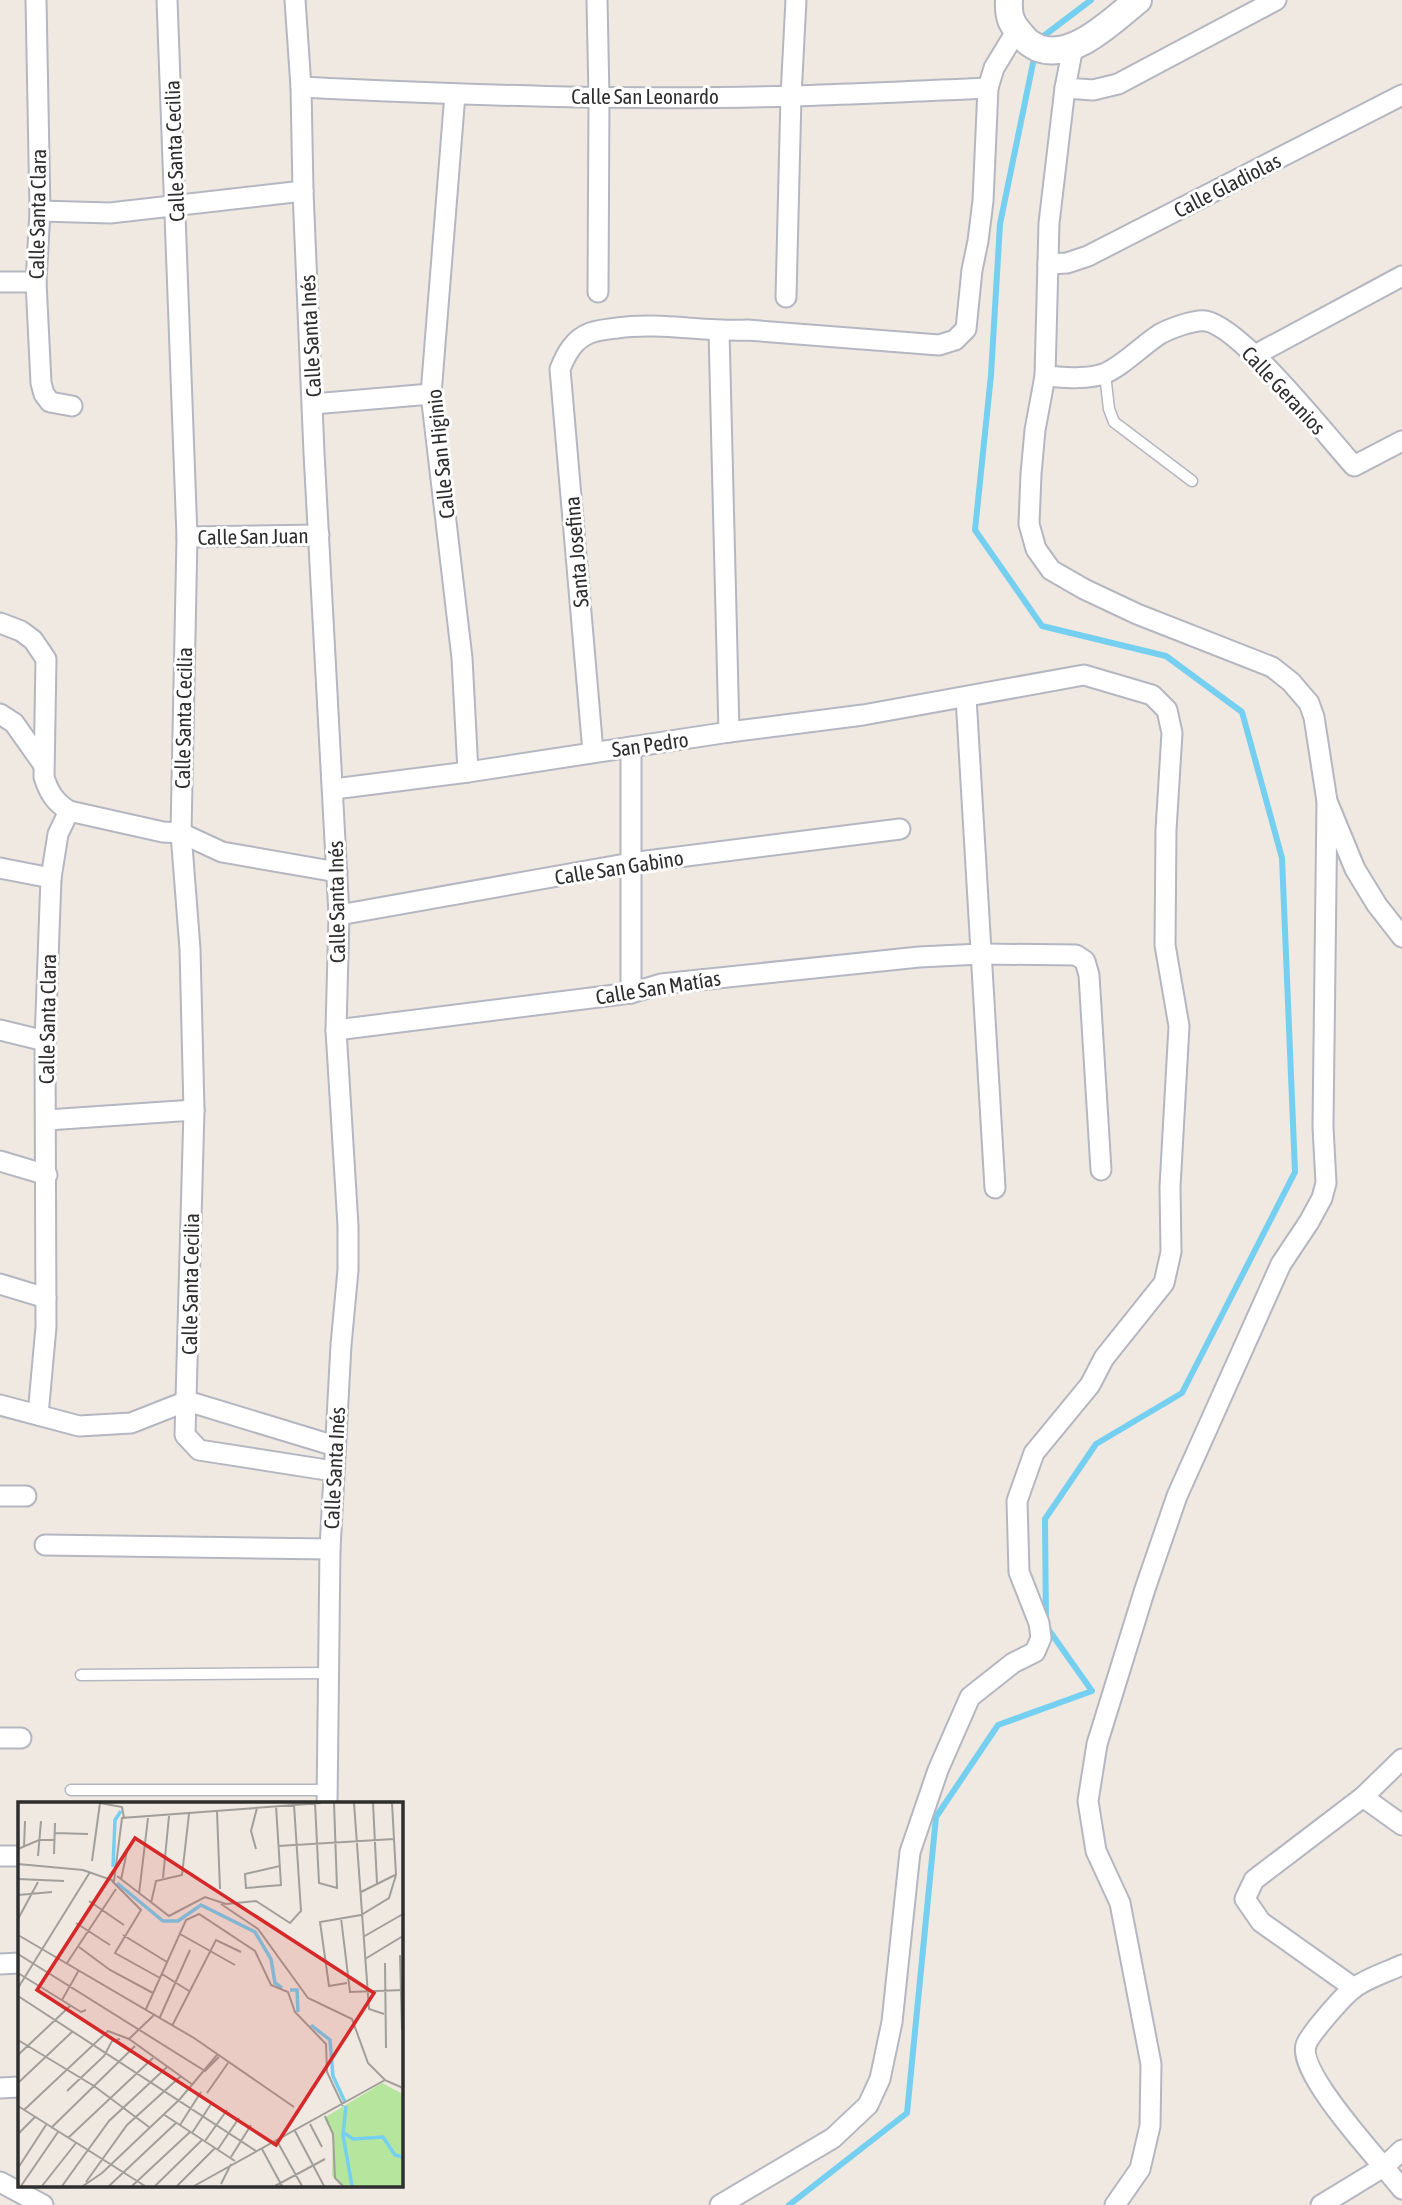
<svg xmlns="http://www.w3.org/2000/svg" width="1402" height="2205" font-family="'Asap Condensed',sans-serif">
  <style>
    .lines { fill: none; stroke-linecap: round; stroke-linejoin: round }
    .stream { stroke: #75cff0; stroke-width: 6 }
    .lane-casing { stroke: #b4b7c1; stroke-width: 13 }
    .street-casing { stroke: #b4b7c1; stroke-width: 23 }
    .secondary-casing { stroke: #b4b7c1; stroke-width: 30 }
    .lane { stroke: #fff; stroke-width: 10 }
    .street { stroke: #fff; stroke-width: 19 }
    .secondary { stroke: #fff; stroke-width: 26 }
    .labels { text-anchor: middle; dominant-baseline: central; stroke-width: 6; stroke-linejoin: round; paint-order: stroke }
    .street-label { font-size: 21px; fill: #2e2e2e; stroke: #fff }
    .inset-river { fill: none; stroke: #75cff0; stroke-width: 3.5 }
    .inset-road { fill: none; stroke: #a29e99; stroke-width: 2 }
    .view { fill: #d62828; fill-opacity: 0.15; stroke: #d62828; stroke-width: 3.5 }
    .inset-edge { fill: none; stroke: #2e2e2e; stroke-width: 3.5 }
  </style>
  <rect width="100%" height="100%" fill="#efe9e1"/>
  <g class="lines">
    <g class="stream">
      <path d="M1041,38L1091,0"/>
      <path d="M789,2205L907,2113L936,1817L998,1725L1092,1691L1046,1626L1045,1519L1096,1444L1182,1393L1295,1172L1282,858L1242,712L1166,656L1042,626L975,530L991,375L1000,224L1033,63"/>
    </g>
    <defs>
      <g id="lane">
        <path d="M1105,374L1109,409L1114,422L1192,481"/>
        <path d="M81,1675L328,1673"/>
        <path d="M71,1790H327"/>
      </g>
      <g id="street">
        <path d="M36,0L40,211L36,282L41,383L44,394L50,402L72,406"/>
        <path d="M167,0L187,537L181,833L190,949L194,1110L185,1435L199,1450L333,1471"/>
        <path d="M295,0L301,87L303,191L314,453L339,915L336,1030L348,1226V1270L341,1345L330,1549L327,1804"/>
        <path d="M597,0L599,97L598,292"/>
        <path d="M1073,47L1065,88L1049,223L1045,376L1035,430L1031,474L1029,524L1036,549L1051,570L1084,589L1137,614L1272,667L1291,682L1309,703L1314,717L1327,801L1355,869L1377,905L1402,937"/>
        <path d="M301,87C464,95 629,101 793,96C858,94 923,91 988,88"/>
        <path d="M1065,88L1093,90L1118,84L1276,0"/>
        <path d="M455,94L431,394L462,658L468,772"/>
        <path d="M40,211L110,213L303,191"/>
        <path d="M1048,264L1067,263L1088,256L1402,95"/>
        <path d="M0,282H36"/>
        <path d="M786,297L791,96L796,0"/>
        <path d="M719,331L729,732"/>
        <path d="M1255,355L1402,276"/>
        <path d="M1045,376C1064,377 1084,380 1103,374C1119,369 1144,344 1160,334C1169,329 1195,319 1206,321C1242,328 1326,435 1354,466L1402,441"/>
        <path d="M313,404L431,394"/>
        <path d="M187,537L319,535"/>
        <path d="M0,623L21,631L33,640L46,659L44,777C49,793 55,802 69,811L58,834L51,878L45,1041L46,1327L38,1415"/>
        <path d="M966,697L995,1188"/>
        <path d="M0,714L14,723L43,764"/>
        <path d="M593,752L560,369C566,354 574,339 590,333C598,330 609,329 617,328C660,322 703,332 747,330L939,345L955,340L966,329L972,270L978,241L983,201L988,88L994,68L1017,30"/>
        <path d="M334,789L468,772L729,732L863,715L1084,675L1152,695L1167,710L1172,733L1166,830L1165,945L1179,1026L1170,1187L1171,1252L1164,1283L1104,1358L1090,1385L1034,1453L1017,1501L1019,1572L1039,1623L1041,1638L1035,1652L1013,1663L970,1697L938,1770L910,1852L892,2022L880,2079L868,2105L833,2138L720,2205"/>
        <path d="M69,811L163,832L181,833L222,852L337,872"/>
        <path d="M0,868L51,878"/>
        <path d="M339,915L631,863L900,829"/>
        <path d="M631,993V747"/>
        <path d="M0,1030L45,1041"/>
        <path d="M336,1030L631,993L661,984L919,957L981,954L1076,955L1085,961L1089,975L1101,1170"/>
        <path d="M47,1120L194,1110"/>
        <path d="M0,1161L47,1175"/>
        <path d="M0,1284L46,1298"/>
        <path d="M0,1405L79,1426L131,1423L187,1401L335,1446"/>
        <path d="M0,1496H26"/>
        <path d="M45,1545L330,1549"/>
        <path d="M0,1738H21"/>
        <path d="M1363,1797L1402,1825"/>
        <path d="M0,1856H16"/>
        <path d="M0,1964L19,1963"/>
        <path d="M1402,1965C1387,1972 1367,1978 1354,1988C1344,1995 1309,2035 1306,2045C1297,2074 1382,2163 1402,2189"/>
        <path d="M1354,1988L1261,1922L1245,1899L1254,1880L1363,1797L1402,1759"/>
        <path d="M0,2088L19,2087"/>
        <path d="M0,2182L43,2205"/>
        <path d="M1115,2205L1140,2169L1150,2126L1151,2064L1120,1903L1096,1851L1088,1801L1097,1744L1145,1589L1177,1496L1281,1264L1309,1222L1322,1198L1326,1183L1323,1127L1327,801"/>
        <path d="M1321,2205L1385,2166L1402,2150"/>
      </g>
      <path id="secondary" d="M1009,0C1008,19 1012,25 1025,39C1029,44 1033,45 1038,48C1073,61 1113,20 1138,0"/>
    </defs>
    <use href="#lane" class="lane-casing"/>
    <use href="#street" class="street-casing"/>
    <use href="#secondary" class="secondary-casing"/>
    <use href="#lane" class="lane"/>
    <use href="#street" class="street"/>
    <use href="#secondary" class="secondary"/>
  </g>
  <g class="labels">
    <g class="street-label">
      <text x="645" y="96">Calle San Leonardo</text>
      <text transform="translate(174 151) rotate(-92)">Calle Santa Cecilia</text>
      <text transform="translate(1227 185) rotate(-27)">Calle Gladiolas</text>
      <text transform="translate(37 214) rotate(-89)">Calle Santa Clara</text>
      <text transform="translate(310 336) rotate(-93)">Calle Santa Inés</text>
      <text transform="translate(1284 390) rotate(47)">Calle Geranios</text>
      <text transform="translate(440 454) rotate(-96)">Calle San Higinio</text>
      <text transform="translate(253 536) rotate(-1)">Calle San Juan</text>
      <text transform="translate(576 552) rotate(-95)">Santa Josefina</text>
      <text transform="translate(183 718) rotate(-89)">Calle Santa Cecilia</text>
      <text transform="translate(650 744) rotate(-8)">San Pedro</text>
      <text transform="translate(619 867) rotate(-9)">Calle San Gabino</text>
      <text transform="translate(336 902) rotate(-91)">Calle Santa Inés</text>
      <text transform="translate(658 987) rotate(-9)">Calle San Matías</text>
      <text transform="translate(47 1019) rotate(-89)">Calle Santa Clara</text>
      <text transform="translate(190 1284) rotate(-89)">Calle Santa Cecilia</text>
      <text transform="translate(334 1468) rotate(-87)">Calle Santa Inés</text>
    </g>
  </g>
  <g transform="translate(18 1802)">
    <rect width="385" height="385" fill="#efe9e1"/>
    <path d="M364,281L385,292V384H324L314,374L315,333L306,316Z" fill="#b6e59e"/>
    <path class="inset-river" d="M95,65L97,18L103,9M99,81L145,119H160L183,103L237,130L253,157L257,181L264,186M272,188H279L280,210M293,223L312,238L315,274L327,300M328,304L325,333L334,384M326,331L335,337L365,335L377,353L385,355"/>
    <path class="inset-road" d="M82,1L104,5L106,16M297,1L301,81L319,86L316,1M336,1L351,207L366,212M355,1L359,81M258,4L263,83L228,86L227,72L262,64M199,10L202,87M37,31L70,32M260,44L376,37M6,45L7,19M0,47L21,38H37M238,47L233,29L239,6M36,52L37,21M20,54L23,19M74,59L82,1M0,62L65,68L96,79L104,16L303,1M99,74L151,114L187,95L208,102L238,99L272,121L283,109L276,3M145,76L151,14M0,77L46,79M103,78L109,49M94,79L123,108L97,151L142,176M343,90L377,73M121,92L130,16M0,93L34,90M71,99L106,123M133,101L138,79L164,73L171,12M203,102L240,127L290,196L334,217L350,261L367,278M323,116L332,190L385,188M0,117L20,80M58,121L92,143M162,132L217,163M0,133L176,236L276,305M105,133L149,160M345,135L385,112M61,145L92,168L135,191M0,152L187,269L201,255M382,153L384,228M347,157L385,134M49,161L98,87M367,161L368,246M0,171L63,210L68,208M144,172L171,189M329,181L311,184L302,120L343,113L371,96L378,73L374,1M0,186L72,70M0,194L238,349M44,198L61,168M128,207L168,118L181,112L237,149L253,183L270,190L277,210L308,242L309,270L325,304M142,215L172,148M154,224L198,138L223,150M111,237L137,212M0,238L76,284L131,325M0,253L52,204M0,281L55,229M49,289L86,254L94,239L102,237M189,291L210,261M0,304L127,384M6,308L90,229L111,237L175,283M145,312L217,359M307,314L315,332L317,376L325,384M292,322L304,345M162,323L183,290M33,326L117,244M277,329L306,384M174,331L193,302M0,332L17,315M50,336L135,256M187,339L209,308M259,339L284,384M200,347L221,316M244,347L264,384M213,355L233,323M0,366L28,323M68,380L109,323L163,274M203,382L213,362M3,384L40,330M24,384L58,341M44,384L91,319L149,265M65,384L84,371L162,297L199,253M91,384L158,321M114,384L172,330M137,384L184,338M159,384L197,346M176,384L367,278L385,286M257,384L307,357"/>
    <path class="view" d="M117,36L356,191L258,343L19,188Z"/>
    <rect width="385" height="385" class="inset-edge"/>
  </g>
</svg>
